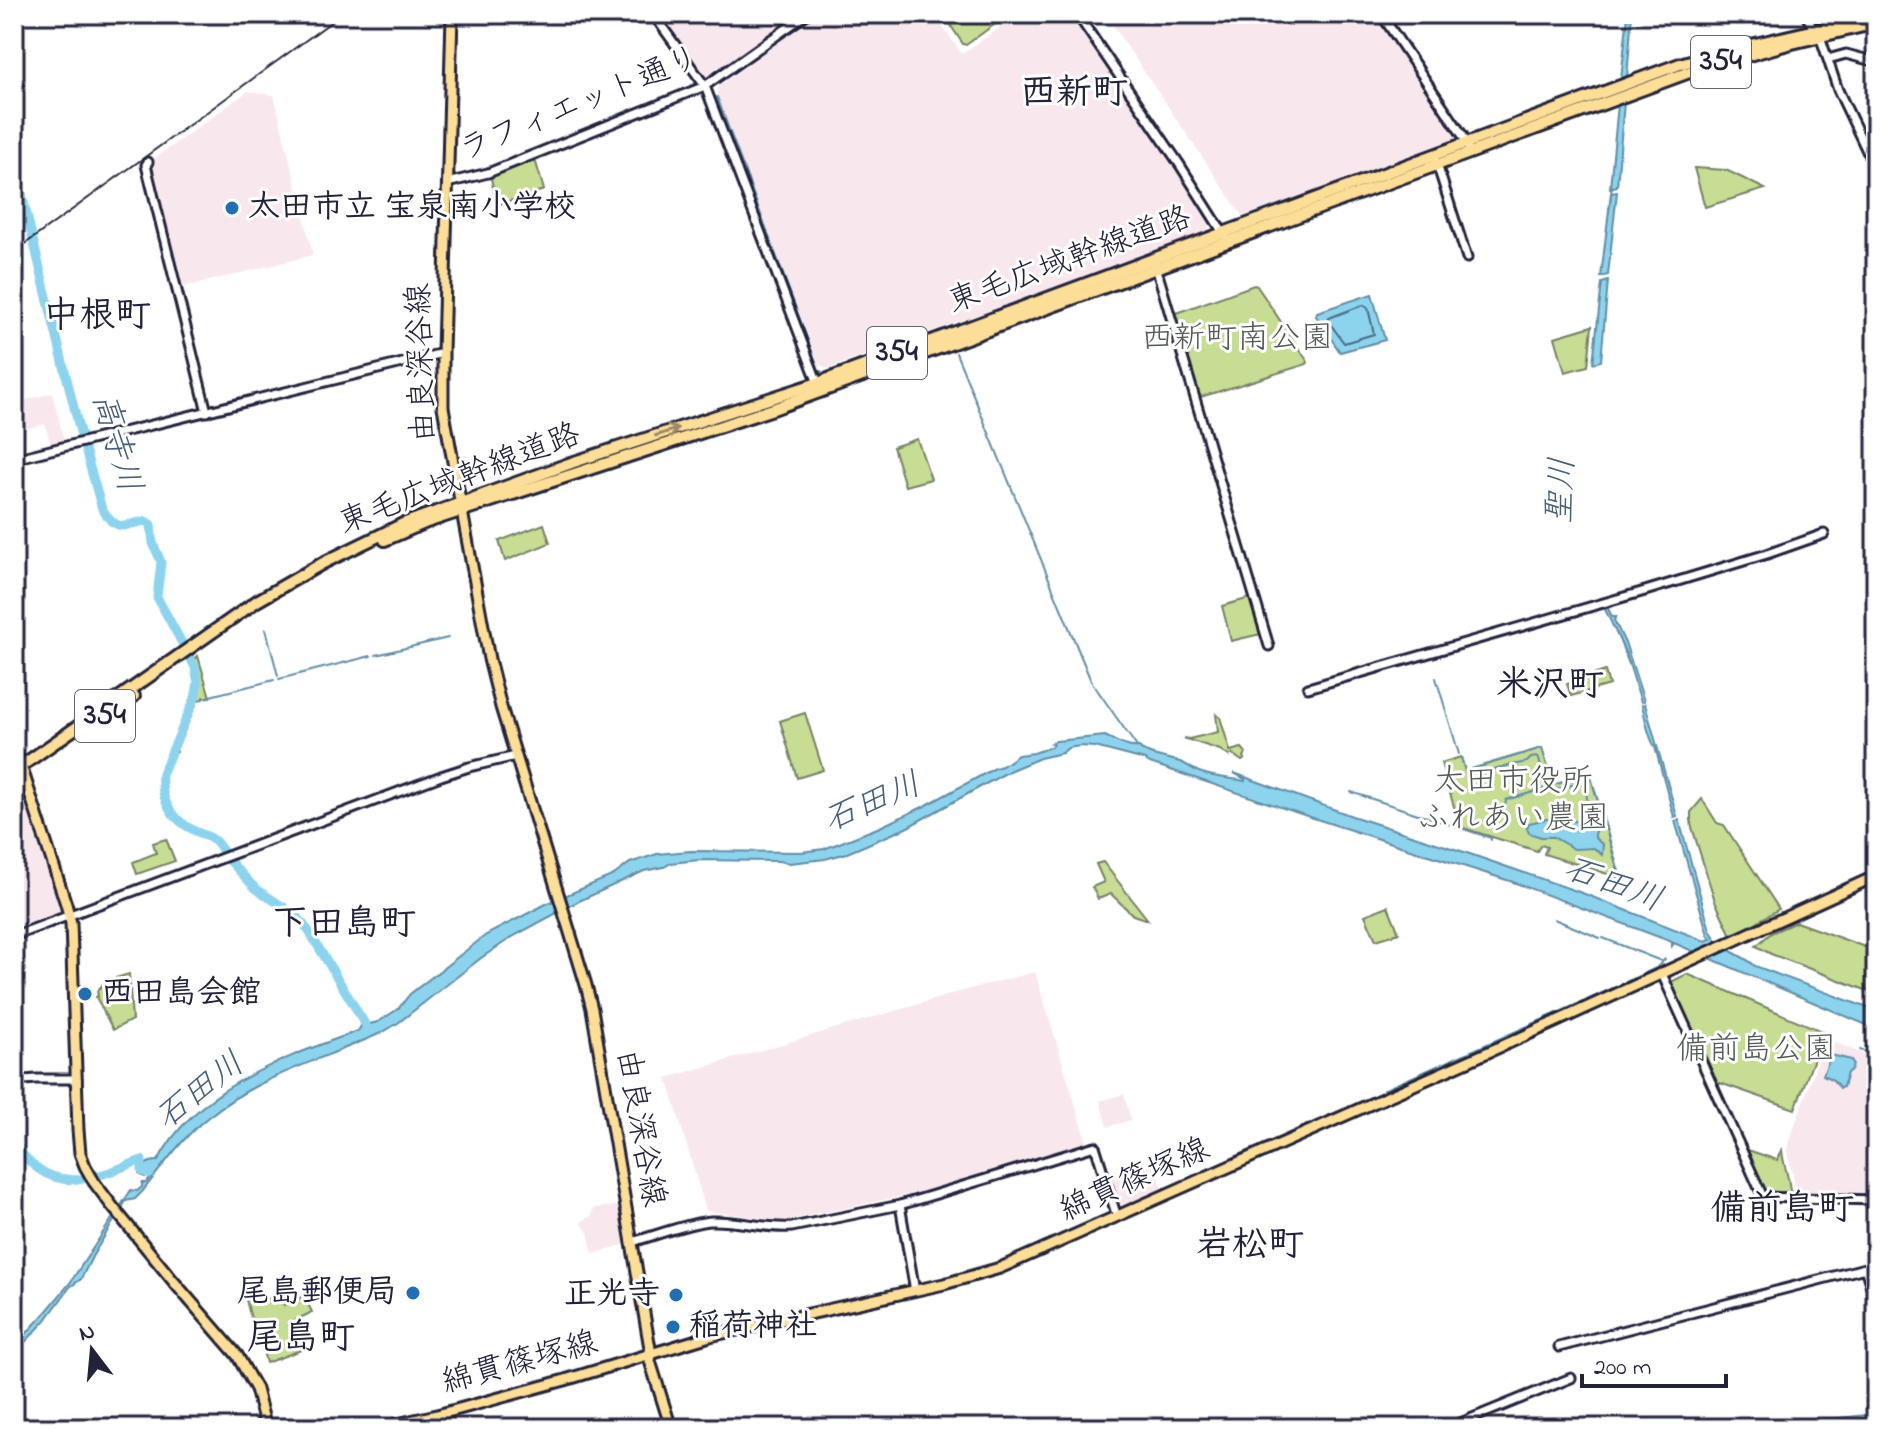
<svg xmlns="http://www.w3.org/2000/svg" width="1890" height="1442" font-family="'Indie Flower','Klee One',sans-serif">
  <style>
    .built { fill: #f8e8ee }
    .green { fill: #c6dd93; stroke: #748067; stroke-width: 2 }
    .water { fill: #8cd4ee; stroke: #628da6; stroke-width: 2 }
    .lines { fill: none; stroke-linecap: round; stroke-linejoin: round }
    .shore { stroke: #4c6983; stroke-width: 2 }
    .stream { stroke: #628da6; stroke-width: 2 }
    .river { stroke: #8cd4ee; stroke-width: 9 }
    .minor-casing { stroke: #22223b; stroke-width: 13 }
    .major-casing { stroke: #22223b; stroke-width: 15 }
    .highway-casing { stroke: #22223b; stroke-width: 16 }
    .minor { stroke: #fff; stroke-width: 7 }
    .major { stroke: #fdde96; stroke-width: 9 }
    .highway { stroke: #fdde96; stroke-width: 10 }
    .rail { stroke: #22223b; stroke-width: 2 }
    .oneway { stroke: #9a896d }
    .poi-dot { fill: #1f6fb2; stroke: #fff; stroke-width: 3 }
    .labels { text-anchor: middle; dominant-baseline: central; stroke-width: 6; stroke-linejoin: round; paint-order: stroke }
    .shield { fill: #fff; stroke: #646476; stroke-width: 2 }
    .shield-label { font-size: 30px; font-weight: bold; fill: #22223b }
    .street-label { font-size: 32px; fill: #22223b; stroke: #fff }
    .poi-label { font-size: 32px; font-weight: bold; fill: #22223b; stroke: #fff; text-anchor: start }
    .park-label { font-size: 32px; fill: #535a55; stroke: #fff }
    .water-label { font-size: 34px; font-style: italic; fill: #47607a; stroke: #fff }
    .quarter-label { font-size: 36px; font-weight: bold; fill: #22223b; stroke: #fff }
  </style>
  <rect width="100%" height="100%" fill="#fff"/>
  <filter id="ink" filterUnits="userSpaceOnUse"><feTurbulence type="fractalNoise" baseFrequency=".0125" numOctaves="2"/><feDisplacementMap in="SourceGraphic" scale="16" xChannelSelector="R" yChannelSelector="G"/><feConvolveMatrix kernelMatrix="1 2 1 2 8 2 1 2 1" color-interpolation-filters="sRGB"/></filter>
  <g filter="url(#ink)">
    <g class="built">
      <path d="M660,14H796L705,79Z"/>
      <path d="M818,14H934L962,54L1019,14H1070L1211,222L1206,232L828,369L819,365L717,95L718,86Z"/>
      <path d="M1105,14H1375L1458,136L1456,141L1243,217Z"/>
      <path d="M248,91L274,95L313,255L181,288L151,161Z"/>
      <path d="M52,393L65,444L51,447L45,424L21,430L17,416L14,417V403Z"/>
      <path d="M16,789L23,792L62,912L60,915L14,932V790Z"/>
      <path d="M1035,972L1087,1142L913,1194L783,1221L706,1211L667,1078L966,990Z"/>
      <path d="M1826,1038L1876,1060V1197L1797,1195L1795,1193L1793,1175L1787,1153L1788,1144Z"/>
      <path d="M1124,1094L1131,1120L1107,1127L1100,1101Z"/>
      <path d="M1155,1164L1163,1190L1126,1206L1118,1203L1111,1176Z"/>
      <path d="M623,1205L629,1243L593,1254L588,1233L581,1222L591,1216L594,1208Z"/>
    </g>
    <g class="green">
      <path d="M943,14H1009L966,45L963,44Z"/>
      <path d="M534,156L544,190L497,205L490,174Z"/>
      <path d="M1694,168L1726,170L1765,189L1705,207Z"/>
      <path d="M1254,285L1257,286L1308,362L1307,364L1201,397L1198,395L1174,316L1176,313Z"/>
      <path d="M1592,326L1588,366L1565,372L1555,337Z"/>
      <path d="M917,439L931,479L905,486L893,447Z"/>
      <path d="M544,524L550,543L505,561L499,541Z"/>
      <path d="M1254,597L1265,633L1231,641L1222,606Z"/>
      <path d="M198,656L210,697H203V699L198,700L176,750L177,752L173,754C185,726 210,691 194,660Z"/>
      <path d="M1605,671L1609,685L1571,696L1567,684Z"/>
      <path d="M805,713L823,770L797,778L780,721Z"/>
      <path d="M1216,714L1220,717L1230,751L1242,748L1246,753L1244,757L1245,759L1242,761L1232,754L1229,756L1220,750L1183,738L1189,739L1218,732Z"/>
      <path d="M1542,748L1553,785L1590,774L1620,878L1544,854L1547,847L1541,845L1537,851L1460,827L1441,763L1461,757L1465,771Z"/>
      <path d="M1702,799L1717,823L1724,825L1779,909L1736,934L1730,933L1715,901L1691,824V812Z"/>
      <path d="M166,839L175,861L137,874L133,862L156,853L153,843Z"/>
      <path d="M1103,862L1148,920L1133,915L1111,894L1098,899L1092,887L1104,882L1096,864Z"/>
      <path d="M1388,906L1399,933L1376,940L1365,915Z"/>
      <path d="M1796,922L1876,951V994L1771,954L1756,946L1771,933Z"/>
      <path d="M129,974L132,1020L113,1030L96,997L98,996L97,991L106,981Z"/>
      <path d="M1687,974L1824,1032L1795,1109L1720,1083L1717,1089L1671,982Z"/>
      <path d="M1782,1148C1782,1164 1790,1177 1790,1193C1783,1197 1771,1194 1763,1191L1745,1149L1777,1160Z"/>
      <path d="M282,1294L284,1305L304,1296L312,1312L296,1320L301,1334L298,1335L301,1350L266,1363L258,1330H254L246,1300L260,1297L262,1300Z"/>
    </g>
    <g class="water">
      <path d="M1628,14H1632L1627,78L1621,79Z"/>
      <path d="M1624,102L1617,186L1610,188L1618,104Z"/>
      <path d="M1617,192L1608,275L1601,277L1611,193Z"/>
      <path d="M1608,281L1601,361L1593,363L1602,283Z"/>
      <path d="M1372,294L1385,340L1340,352L1316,316L1317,312Z"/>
      <path d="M1606,604L1612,617H1616L1614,620L1626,645L1644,701L1641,702L1626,654L1603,605Z"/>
      <path d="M1645,704L1677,816L1674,817L1655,747C1647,735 1646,719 1642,705Z"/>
      <path d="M1105,736C1115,741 1129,749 1139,747C1148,757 1166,757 1180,762C1187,764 1194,771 1202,773C1216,778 1231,778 1245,781V779L1234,773L1352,816L1464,852L1582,893L1705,941L1711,939L1708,935L1675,821L1679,820L1710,930C1713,934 1715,939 1718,942C1728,952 1745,956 1755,966L1876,1011V1029L1674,943L1672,946V942L1513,882L1307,816L1150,763L1145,760L1095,747L1080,746L1068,748L1062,753L1040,758L1011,770L906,828L847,853L825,859L790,863L778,861L699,860L671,863L664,867L644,871L577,902L514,936L481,958L398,1023L383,1032C323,1060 259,1075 207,1118C182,1138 163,1166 142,1192L135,1199L126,1201L93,1255L81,1279L70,1287L45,1321L14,1354V1347L46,1312L70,1283L131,1190L137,1191L142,1187V1183H146L149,1179L148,1175L145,1177L139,1174C144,1165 147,1161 158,1161C196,1087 284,1058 358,1031L361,1026L378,1022L398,1009L410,994L486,935L546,904L614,875L630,863L657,854L690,851L801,852L824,849L880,827L925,806L995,768L1002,766L1018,755L1034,753L1051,747L1053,744L1051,743L1056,741Z"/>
      <path d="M1546,819H1565L1578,822L1592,821L1595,825V838L1603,845L1602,855L1594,848L1574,849L1553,837H1541L1529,833L1527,828L1529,823Z"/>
      <path d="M1831,1055L1851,1060L1853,1063L1852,1069L1847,1073L1843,1087L1840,1088L1833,1080L1823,1075Z"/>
    </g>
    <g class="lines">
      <path class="shore" d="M1363,305L1368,308L1374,334L1344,343L1329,322V318Z"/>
      <g class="stream">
        <path d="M658,14L702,75"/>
        <path d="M717,97L819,370L824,373L945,329"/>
        <path d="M1609,212L1612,186"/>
        <path d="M956,353L1091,681L1137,747"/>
        <path d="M266,629L278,676"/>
        <path d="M1617,634L1631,669"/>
        <path d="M376,655L448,638"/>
        <path d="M1436,678L1459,754"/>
        <path d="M279,679L371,656"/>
        <path d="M210,696L274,680"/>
        <path d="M203,698L209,697"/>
        <path d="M1461,757L1465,771L1542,748L1553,785L1590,774L1600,808"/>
        <path d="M1472,780L1497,768L1527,762L1531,758L1537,757L1539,759L1546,790C1560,792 1573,781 1586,784C1588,790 1586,793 1587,799C1588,807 1591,812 1590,820"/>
        <path d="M1351,792L1491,838V840"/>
        <path d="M1601,811L1623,885"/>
        <path d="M1494,816L1495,813L1505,806L1506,800L1544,789"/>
        <path d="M1625,889V890"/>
        <path d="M1554,919L1600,938"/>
        <path d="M1603,938L1661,961"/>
        <path d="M1587,1000L1656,968L1665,959"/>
        <path d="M1860,1050L1876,1056"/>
        <path d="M1383,1090L1582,1002"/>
        <path d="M1715,1428L1776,1425L1876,1414"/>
      </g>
      <g class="river">
        <path d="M14,162L80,432L102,509L111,521L118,525L123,526L145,521L151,524L153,543L161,562L157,597L195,667L198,683L195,698L162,774C160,800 171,819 195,831C201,834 207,835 213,839C218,842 221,849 225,854"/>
        <path d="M229,860L255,888L297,916L308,930L370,1032"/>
        <path d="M14,1138C19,1151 26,1160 37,1168C70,1193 108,1172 142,1160V1171L150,1174"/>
      </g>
      <defs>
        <g id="minor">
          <path d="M653,14L705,86L819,386"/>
          <path d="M1077,14L1180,165L1225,236"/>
          <path d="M1381,14L1463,136L1468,147"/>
          <path d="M1805,14L1822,42L1838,90L1876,170"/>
          <path d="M1828,59L1846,54L1876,62"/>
          <path d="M1436,161L1467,258"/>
          <path d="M148,162L146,165L207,412"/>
          <path d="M447,183L488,173L705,86L807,14"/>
          <path d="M1155,264L1269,646"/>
          <path d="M14,459L443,353"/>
          <path d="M1308,688L1645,591L1767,554L1824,534"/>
          <path d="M14,746L21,766"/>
          <path d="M14,936L441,776L469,767L516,756"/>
          <path d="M1662,974L1763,1197L1876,1200"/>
          <path d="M14,1081L36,1079H77"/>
          <path d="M900,1205L915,1291"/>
          <path d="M632,1242C654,1236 690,1222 711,1221C738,1220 765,1229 792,1227L900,1205L1095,1146L1117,1217"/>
          <path d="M1559,1347L1865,1268L1876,1302"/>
          <path d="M1448,1428L1571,1378"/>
        </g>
        <g id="major">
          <path d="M452,14L443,353V407L489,659L501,707L586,985L592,1009L651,1354L650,1361L671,1428"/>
          <path d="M21,766L66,904L71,923L78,1130L80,1153L85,1166L94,1182L112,1206L174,1282L237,1355L256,1389L266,1428"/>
          <path d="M379,1428L437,1415L565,1380L710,1336L944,1284L1000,1268L1511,1042L1876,876"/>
        </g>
        <g id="highway">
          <path d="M385,540L427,522L773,409L1695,70L1788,44L1876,23"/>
          <path d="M101,719L134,696"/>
          <path d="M14,771L257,601L323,563L403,524L574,462L818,383L1680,64L1725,51L1876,16"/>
        </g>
      </defs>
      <use href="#minor" class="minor-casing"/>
      <use href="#major" class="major-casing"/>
      <use href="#highway" class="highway-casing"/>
      <use href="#minor" class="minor"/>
      <use href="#major" class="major"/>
      <use href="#highway" class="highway"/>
      <path class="rail" d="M14,252L342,14"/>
    </g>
    <defs><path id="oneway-shaft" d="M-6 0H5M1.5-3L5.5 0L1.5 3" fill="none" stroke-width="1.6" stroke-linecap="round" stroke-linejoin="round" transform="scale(2)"/></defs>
    <use class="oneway" href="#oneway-shaft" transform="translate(667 432) rotate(-18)"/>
  </g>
  <g class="poi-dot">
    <circle cx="232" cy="208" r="8"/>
    <circle cx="85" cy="994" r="8"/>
    <circle cx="413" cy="1293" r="8"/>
    <circle cx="676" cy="1295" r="8"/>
    <circle cx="673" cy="1327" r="8"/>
  </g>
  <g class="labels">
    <g class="shield">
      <rect x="1691" y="36" width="60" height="52" rx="6"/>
      <rect x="867" y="327" width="60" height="52" rx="6"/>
      <rect x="75" y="690" width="60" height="52" rx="6"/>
    </g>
    <g class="shield-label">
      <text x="1721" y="62">354</text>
      <text x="897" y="353">354</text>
      <text x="105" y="716">354</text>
    </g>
    <g class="street-label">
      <text transform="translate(580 105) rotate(-22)">ラフィエット通り</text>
      <text transform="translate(1070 261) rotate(-20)">東毛広域幹線道路</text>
      <text transform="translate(423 363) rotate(-92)">由良深谷線</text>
      <text transform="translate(460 480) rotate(-21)">東毛広域幹線道路</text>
      <text transform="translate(639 1128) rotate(80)">由良深谷線</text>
      <text transform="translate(1135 1181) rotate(-24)">綿貫篠塚線</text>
      <text transform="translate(520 1364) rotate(-15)">綿貫篠塚線</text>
    </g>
    <g class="poi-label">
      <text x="248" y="208">太田市立 宝泉南小学校</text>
      <text x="101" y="994">西田島会館</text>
      <text x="397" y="1293" text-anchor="end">尾島郵便局</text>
      <text x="660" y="1295" text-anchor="end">正光寺</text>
      <text x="689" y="1327">稲荷神社</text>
    </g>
    <g class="park-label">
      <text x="1237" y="339">西新町南公園</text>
      <text x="1513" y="782">太田市役所<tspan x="1513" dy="37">ふれあい農園</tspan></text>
      <text x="1756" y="1050">備前島公園</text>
    </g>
    <g class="water-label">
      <text transform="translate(115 443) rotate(74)">高寺川</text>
      <text transform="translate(1563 491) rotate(-87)">聖川</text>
      <text transform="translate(873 804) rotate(-23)">石田川</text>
      <text transform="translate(1613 886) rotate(20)">石田川</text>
      <text transform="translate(201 1092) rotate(-38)">石田川</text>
    </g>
    <g class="quarter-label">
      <text x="1074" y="94">西新町</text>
      <text x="97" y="317">中根町</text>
      <text x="1550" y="686">米沢町</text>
      <text x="344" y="925">下田島町</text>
      <text x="1782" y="1210">備前島町</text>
      <text x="1250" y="1246">岩松町</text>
      <text x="301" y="1339">尾島町</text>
    </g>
  </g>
  <rect width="1890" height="1442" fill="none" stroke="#fff" stroke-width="48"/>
  <rect x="24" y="24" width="1842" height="1394" fill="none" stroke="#22223b" stroke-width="3" filter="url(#ink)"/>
  <g transform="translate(92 1350) rotate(344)" stroke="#ffffff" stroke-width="6" paint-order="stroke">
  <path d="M0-6L14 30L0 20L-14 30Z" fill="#22223b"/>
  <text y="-12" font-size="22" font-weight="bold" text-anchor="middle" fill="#22223b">N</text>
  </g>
  <path d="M1582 1374v12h144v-12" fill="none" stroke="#22223b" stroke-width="4"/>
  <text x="1594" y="1374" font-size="24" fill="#22223b" stroke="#ffffff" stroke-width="6" paint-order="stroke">200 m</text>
</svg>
